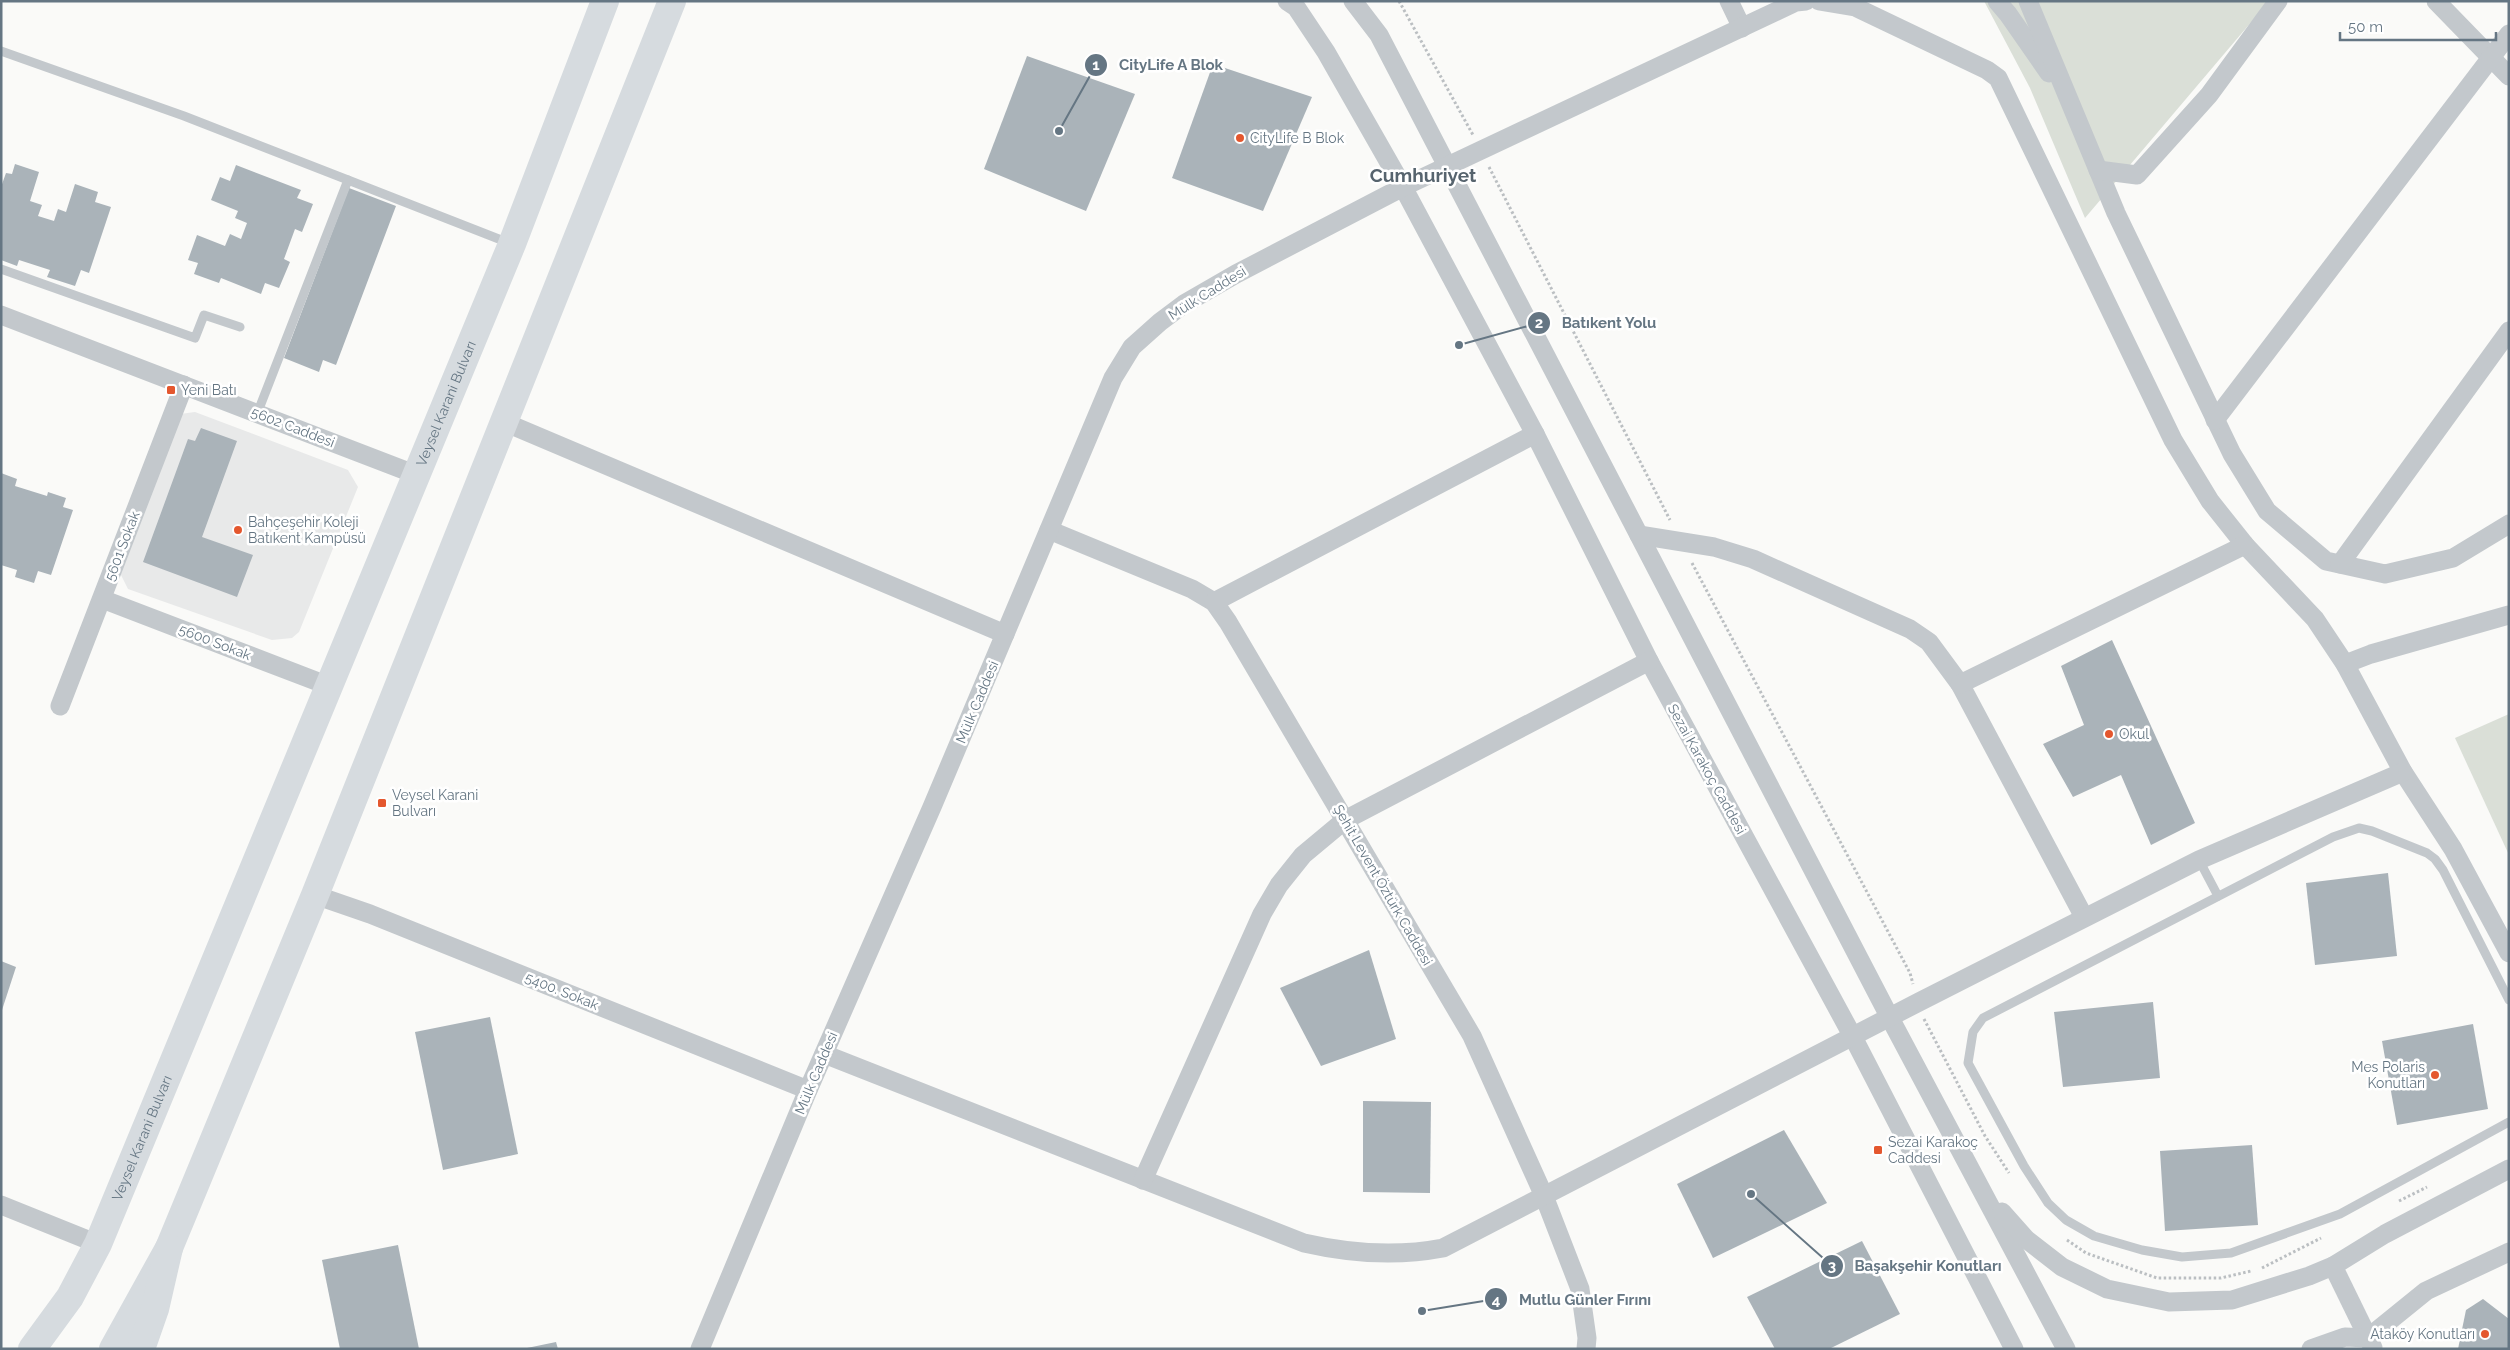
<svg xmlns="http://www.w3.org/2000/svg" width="2510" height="1350" font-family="Raleway,sans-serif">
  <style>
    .built { fill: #e8e9e9 }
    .green { fill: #dadfd7 }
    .building { fill: #aab3b9 }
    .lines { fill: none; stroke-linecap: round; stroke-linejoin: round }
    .path { stroke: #bbbfc2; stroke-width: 3; stroke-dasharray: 2.5 2.5; stroke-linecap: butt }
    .lane { stroke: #c3c8cc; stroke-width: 9 }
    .street { stroke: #c3c8cc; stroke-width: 19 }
    .primary { stroke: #d6dbdf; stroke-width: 28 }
    .highway { stroke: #d6dbdf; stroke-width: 28 }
    .poi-dot { fill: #e4572e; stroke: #fff; stroke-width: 2 }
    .labels { text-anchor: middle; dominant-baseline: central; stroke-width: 5; stroke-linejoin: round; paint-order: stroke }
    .poi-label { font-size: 14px; fill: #657683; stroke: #fff; text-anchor: start }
    .street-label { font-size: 14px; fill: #657683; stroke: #fff }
    .district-label { font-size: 19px; font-weight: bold; fill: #57646e; stroke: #fff }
    .leader { fill: none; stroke: #657683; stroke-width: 2 }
    .callout-dot { fill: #657683; stroke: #fff; stroke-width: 2 }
    .mark-label { font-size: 15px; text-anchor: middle; font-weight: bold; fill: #fff }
    .callout-label { font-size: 15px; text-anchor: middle; font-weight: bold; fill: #657683; stroke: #fff; stroke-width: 5; stroke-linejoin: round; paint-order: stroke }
  </style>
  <rect width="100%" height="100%" fill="#fafaf8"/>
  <path class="built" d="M195,412L348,470L358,487L299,632L292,638L272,640L128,589L120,573L180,414Z"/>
  <g class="green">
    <path d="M1984,1H2269L2085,218L2030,88Z"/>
    <path d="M2509,714V855L2455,738Z"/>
  </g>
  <g class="building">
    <path d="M1027,56L1135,94L1086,211L984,169Z"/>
    <path d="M1213,64L1312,97L1263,211L1172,178Z"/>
    <path d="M15,164L39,172L30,201L42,205L38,216L54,221L58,209L66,212L75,184L98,192L95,202L111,207L89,273L81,270L75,286L47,277L50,270L19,260L17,266L1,260V187L6,173L12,174Z"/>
    <path d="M236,165L301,190L297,198L313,204L302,232L295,229L284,259L290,262L279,288L265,283L261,294L221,278L219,283L194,274L198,263L188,260L197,235L225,246L230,234L241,239L247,223L235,218L238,211L211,200L220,177L230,181Z"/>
    <path d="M349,188L396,206L336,365L323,360L319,372L284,358Z"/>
    <path d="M201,428L237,441L202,537L253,555L237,597L143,562L188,439L195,441Z"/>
    <path d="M1,473L17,479L15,486L47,496L48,492L66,498L63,507L73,510L51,575L38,571L34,583L15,577L17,570L1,565Z"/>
    <path d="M2112,640L2195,823L2151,845L2121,775L2073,797L2043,744L2084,725L2061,666Z"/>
    <path d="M2388,873L2397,956L2315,965L2306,883Z"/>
    <path d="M1369,950L1396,1039L1321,1066L1280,988Z"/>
    <path d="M1,961L16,967L2,1010H1Z"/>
    <path d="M2153,1002L2160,1078L2063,1087L2054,1012Z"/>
    <path d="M490,1017L518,1154L443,1170L415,1032Z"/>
    <path d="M2473,1024L2488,1109L2397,1125L2382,1041Z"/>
    <path d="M1363,1101L1431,1102L1430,1193L1363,1192Z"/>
    <path d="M1784,1130L1827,1203L1713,1258L1677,1184Z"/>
    <path d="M2252,1145L2258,1225L2165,1231L2160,1151Z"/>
    <path d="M1862,1241L1900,1314L1829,1349H1775L1747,1297Z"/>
    <path d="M398,1245L419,1349H340L322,1260Z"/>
    <path d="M2483,1299L2509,1319V1349H2458L2466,1310Z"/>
    <path d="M556,1342L558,1349H527V1348Z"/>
  </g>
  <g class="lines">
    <g class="path">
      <path d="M1399,1L1473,135"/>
      <path d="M1489,167L1670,520"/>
      <path d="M1692,563L1910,973L1913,984"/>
      <path d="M1924,1019L1985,1136L2009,1173"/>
      <path d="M2399,1201L2427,1187"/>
      <path d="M2067,1240L2086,1253L2157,1278H2221L2251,1271"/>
      <path d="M2262,1268L2321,1238"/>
    </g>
    <g class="lane">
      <path d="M1,51L184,116L348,180"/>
      <path d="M1,269L195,338L204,315L240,327"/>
      <path d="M257,414L348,180L509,243"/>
      <path d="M2199,860L2218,896"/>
      <path d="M2509,1000L2443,870L2435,859L2427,853L2372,831L2359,828L2333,837L1983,1018L1973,1032L1968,1063L2024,1166L2048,1203L2066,1220L2094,1236L2142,1250L2182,1257L2231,1253L2340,1214L2509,1122"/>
    </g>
    <g class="street">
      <path d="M1287,1L1296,7L1326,52L1403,187L1535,434L1649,661L1853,1037L2014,1349"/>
      <path d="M1353,1L1379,35L1890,1018L2066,1349"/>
      <path d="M1729,1L1742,28"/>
      <path d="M1819,1L1855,7L1987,70L1998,78L2173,440L2210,501L2245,545L2315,619L2345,664L2403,772L2453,849L2509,953"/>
      <path d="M1997,1L2008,14L2049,73"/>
      <path d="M2028,1L2116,213L2232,454L2267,511L2326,561L2385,574L2453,558L2509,524"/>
      <path d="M2436,1L2509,76"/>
      <path d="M2098,170L2137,175L2209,95L2278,1"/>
      <path d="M1,315L417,475"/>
      <path d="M2215,420L2509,34"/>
      <path d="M504,422L1005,634"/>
      <path d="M1049,530L1192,589L1214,602L1228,622L1472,1036L1544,1196L1580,1289L1587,1338L1586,1349"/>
      <path d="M1639,535L1714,547L1753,559L1910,629L1929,642L1960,684L2084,917"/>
      <path d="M2340,564L2509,331"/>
      <path d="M102,599L329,686"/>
      <path d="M1214,602L1535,434"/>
      <path d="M2345,664L2371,654L2509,615"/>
      <path d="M1960,684L2245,545"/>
      <path d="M60,706L184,385"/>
      <path d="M315,895L370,914L808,1090"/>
      <path d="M824,1054L1304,1243C1352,1254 1396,1257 1443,1248L1919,1002L2199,860L2403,772"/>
      <path d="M1143,1180L1262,914L1279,885L1303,855L1345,820L1649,661"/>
      <path d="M1,1205L98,1244"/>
      <path d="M2002,1212L2026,1239L2062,1267L2107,1289L2169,1302L2232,1300L2309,1276L2333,1266L2385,1234L2509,1169"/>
      <path d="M2333,1266L2373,1348"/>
      <path d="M700,1349L808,1090L932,807L1113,378L1132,347L1160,322L1184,304L1236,274L1403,187L1796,2L1806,1"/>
      <path d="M2311,1349L2345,1337L2368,1338L2426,1291L2509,1252"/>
    </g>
    <g class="primary">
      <path id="s1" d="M32,1349L70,1297L98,1244L512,244L605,1"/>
      <path d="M113,1349L169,1248L315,895L672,1"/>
    </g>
    <path class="highway" d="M141,1349L155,1309L169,1248"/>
  </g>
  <g class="poi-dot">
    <circle cx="1240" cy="138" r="5"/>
    <rect x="166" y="385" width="10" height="10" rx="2.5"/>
    <circle cx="238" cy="530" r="5"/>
    <circle cx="2109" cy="734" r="5"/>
    <rect x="377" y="798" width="10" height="10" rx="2.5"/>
    <circle cx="2435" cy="1075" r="5"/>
    <rect x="1873" y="1145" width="10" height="10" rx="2.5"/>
    <circle cx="2485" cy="1334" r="5"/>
  </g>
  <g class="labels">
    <g class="poi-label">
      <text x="1250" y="138">CityLife B Blok</text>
      <text x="181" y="390">Yeni Batı</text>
      <text x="248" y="522">Bahçeşehir Koleji<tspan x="248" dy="16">Batıkent Kampüsü</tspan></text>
      <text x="2119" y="734">Okul</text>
      <text x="392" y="795">Veysel Karani<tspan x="392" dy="16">Bulvarı</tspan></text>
      <text x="2425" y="1067" text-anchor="end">Mes Polaris<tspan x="2425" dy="16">Konutları</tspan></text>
      <text x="1888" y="1142">Sezai Karakoç<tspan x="1888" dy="16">Caddesi</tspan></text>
      <text x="2475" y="1334" text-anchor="end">Ataköy Konutları</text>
    </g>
    <g class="street-label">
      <text transform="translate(1207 293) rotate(-32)">Mülk Caddesi</text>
      <text stroke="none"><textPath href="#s1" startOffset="1034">Veysel Karani Bulvarı</textPath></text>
      <text transform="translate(293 427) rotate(21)">5602 Caddesi</text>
      <text transform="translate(122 546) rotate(-69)">5601 Sokak</text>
      <text transform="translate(215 642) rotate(21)">5600 Sokak</text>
      <text transform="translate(977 702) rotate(-67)">Mülk Caddesi</text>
      <text transform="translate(1707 769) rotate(61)">Sezai Karakoç Caddesi</text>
      <text transform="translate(1383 885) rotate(60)">Şehit Levent Öztürk Caddesi</text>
      <text transform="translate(562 991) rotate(22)">5400. Sokak</text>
      <text transform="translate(816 1073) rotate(-67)">Mülk Caddesi</text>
      <text stroke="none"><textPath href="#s1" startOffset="239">Veysel Karani Bulvarı</textPath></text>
    </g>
    <g class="district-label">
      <text x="1423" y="175">Cumhuriyet</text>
    </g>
  </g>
  <path class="leader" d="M1059 131L1096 65M1459 345L1539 323M1751 1194L1832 1266M1422 1311L1496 1299"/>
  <g class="callout-dot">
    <circle cx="1059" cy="131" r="5"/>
    <circle cx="1459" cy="345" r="5"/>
    <circle cx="1751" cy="1194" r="5"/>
    <circle cx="1422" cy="1311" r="5"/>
    <circle cx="1096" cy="65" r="12"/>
    <circle cx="1539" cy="323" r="12"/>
    <circle cx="1832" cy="1266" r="12"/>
    <circle cx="1496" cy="1299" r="12"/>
  </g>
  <g class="mark-label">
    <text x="1096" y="70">1</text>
    <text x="1539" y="328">2</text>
    <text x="1832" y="1271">3</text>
    <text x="1496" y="1305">4</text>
  </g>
  <g class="callout-label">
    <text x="1171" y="70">CityLife A Blok</text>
    <text x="1609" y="328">Batıkent Yolu</text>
    <text x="1928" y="1271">Başakşehir Konutları</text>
    <text x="1585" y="1305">Mutlu Günler Fırını</text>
  </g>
  <rect width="2510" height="1350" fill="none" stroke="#657683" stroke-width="5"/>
  <path d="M2340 32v8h156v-8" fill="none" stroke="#657683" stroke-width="2.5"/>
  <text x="2348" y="32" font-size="15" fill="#657683" stroke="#ffffff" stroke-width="4" paint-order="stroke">50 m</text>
</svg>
